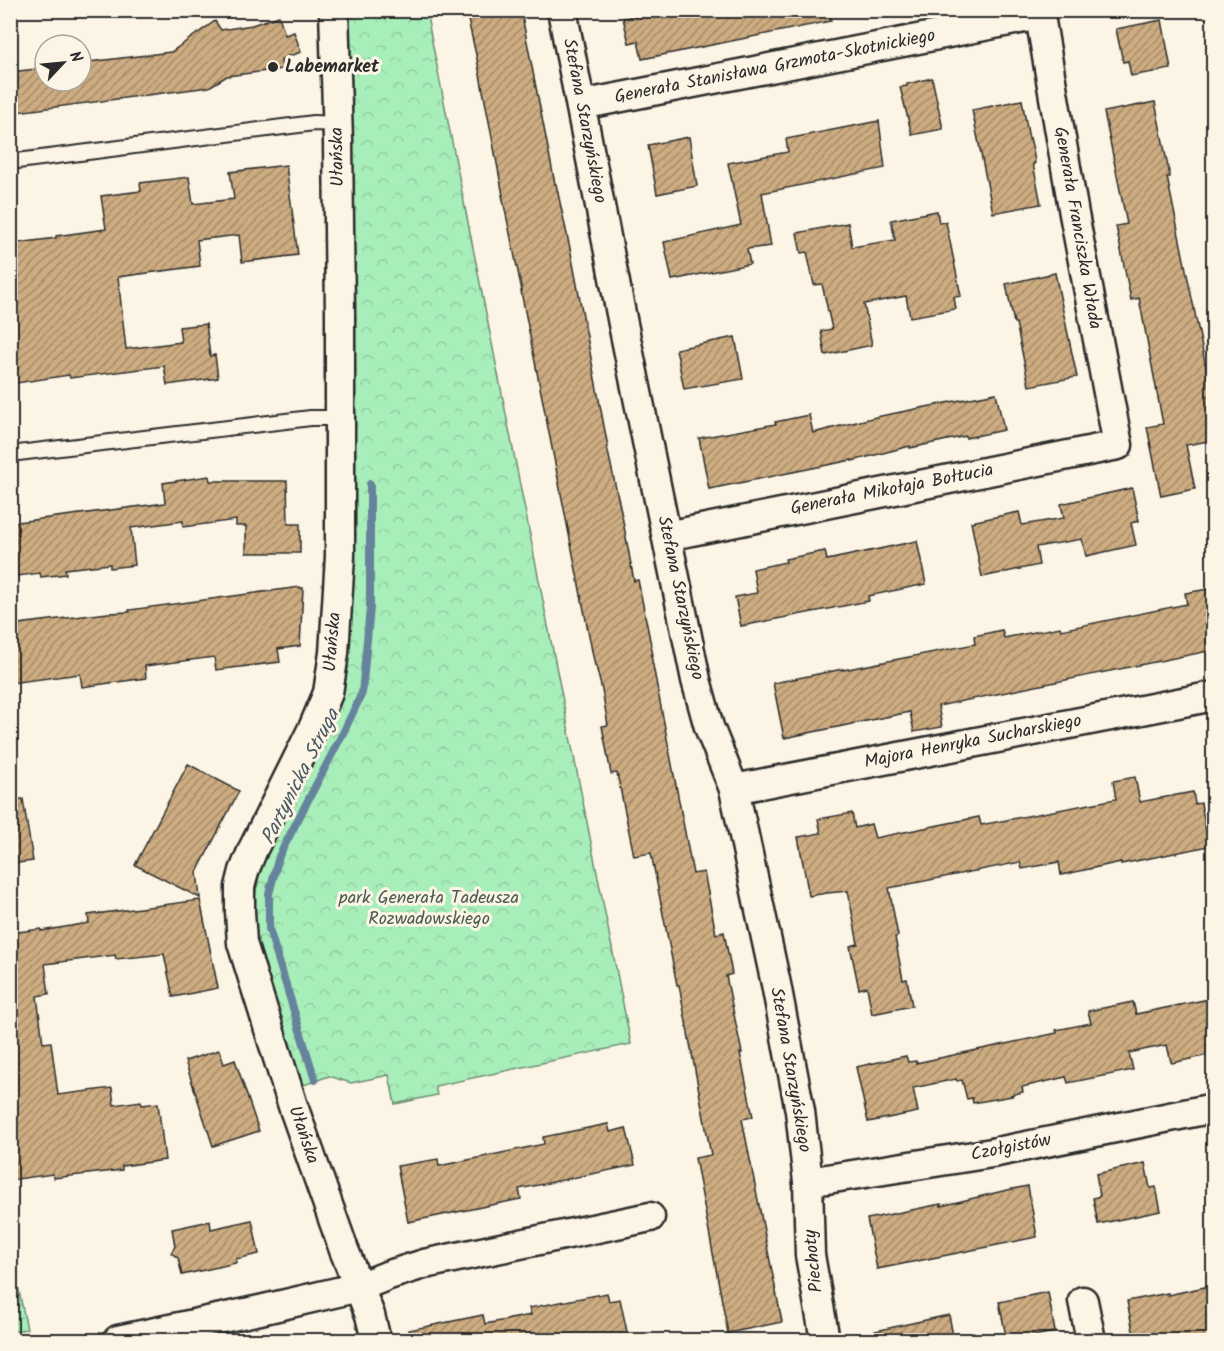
<svg xmlns="http://www.w3.org/2000/svg" width="1224" height="1351" font-family="Kalam,sans-serif">
  <style>
    .grass { fill: url(#grass-dots); stroke: #6a8c72; stroke-width: 1.5 }
    .forest { fill: url(#forest-crowns); stroke: #6a8c72; stroke-width: 1.5 }
    .lines { fill: none; stroke-linecap: round; stroke-linejoin: round }
    .stream { stroke: #66839c; stroke-width: 8 }
    .building { fill: url(#building-hatch); stroke: #2b2b2b; stroke-width: 1.5 }
    .service-casing { stroke: #2b2b2b; stroke-width: 18 }
    .minor-casing { stroke: #2b2b2b; stroke-width: 33 }
    .service { stroke: #fcf5e5; stroke-width: 14 }
    .minor { stroke: #fcf5e5; stroke-width: 28 }
    .poi-dot { fill: #2b2b2b; stroke: #fcf5e5; stroke-width: 2 }
    .labels { text-anchor: middle; dominant-baseline: central; stroke-width: 6; stroke-linejoin: round; paint-order: stroke }
    .poi-label { font-size: 18px; font-weight: bold; fill: #2b2b2b; stroke: #fcf5e5; text-anchor: start }
    .street-label { font-size: 18px; fill: #2b2b2b; stroke: #fcf5e5 }
    .park-label { font-size: 18px; fill: #4a5c4f; stroke: #fcf5e5 }
    .water-label { font-size: 20px; font-style: italic; fill: #485764; stroke: #fcf5e5 }
  </style>
  <defs>
    <pattern id="grass-dots" width="8" height="8" patternUnits="userSpaceOnUse" patternTransform="scale(1.5)"><rect width="8" height="8" fill="#a8eeba"/><path d="M2 2h.1M6 6h.1" fill="none" stroke="#91cca0" stroke-width="1.8" stroke-linecap="round"/></pattern>
    <pattern id="forest-crowns" width="20" height="18" patternUnits="userSpaceOnUse" patternTransform="scale(1.5)"><rect width="20" height="18" fill="#a8eeba"/><path d="M2 6a3 3 0 1 1 6 0M12 15a3 3 0 1 1 6 0" fill="none" stroke="#91cca0"/></pattern>
    <pattern id="building-hatch" width="6" height="6" patternUnits="userSpaceOnUse" patternTransform="scale(1.5)"><rect width="6" height="6" fill="#ccac80"/><path d="M-1 1l2-2M0 6l6-6M5 7l2-2" fill="none" stroke="#a68c69"/></pattern>
  </defs>
  <rect width="100%" height="100%" fill="#fcf5e5"/>
  <filter id="ink" filterUnits="userSpaceOnUse"><feTurbulence type="fractalNoise" baseFrequency=".0167" numOctaves="2"/><feDisplacementMap in="SourceGraphic" scale="12" xChannelSelector="R" yChannelSelector="G"/><feConvolveMatrix kernelMatrix="1 2 1 2 8 2 1 2 1" color-interpolation-filters="sRGB"/></filter>
  <g filter="url(#ink)">
    <path class="grass" d="M10,1248L27,1329L11,1332H10Z"/>
    <path class="forest" d="M348,11H426L631,1044L435,1086L437,1095L395,1104L389,1075L351,1083L329,1076L301,1086L263,966L255,927L254,900L261,865L271,840L338,709L345,683L348,666L355,546L350,193L352,92Z"/>
    <g class="lines">
      <path class="stream" d="M315,1080L269,929V894L279,856L344,731L362,693L370,608V484"/>
    </g>
    <g class="building">
      <path d="M632,10H830L831,21L642,59L638,41L629,43L623,18L633,16Z"/>
      <path d="M466,11H521L555,184H556L571,253L608,447H607L623,521L634,581L638,580L653,655H651L693,874L704,872L716,934L724,932L732,974L726,976L742,1053H740L753,1117L742,1119L782,1322L728,1333L695,1158L711,1155L679,985H677L651,853L634,856L617,773L611,774L602,726L608,725L602,690L596,666H595L521,291H522L502,195H503L477,59Z"/>
      <path d="M279,16L285,35L294,32L301,52L281,59L282,69L227,76L209,87L10,113V72L45,68V81H81V63L171,52L215,21L221,30L252,25Z"/>
      <path d="M1162,20L1171,69L1131,76L1128,61L1123,62L1116,29Z"/>
      <path d="M932,78L943,129L912,135L900,87L907,86V84Z"/>
      <path d="M1022,100L1029,139L1030,138L1033,150L1035,163L1033,164L1041,204L993,213L972,110Z"/>
      <path d="M1155,102L1170,177H1167L1214,406V440L1186,445L1195,489L1161,496L1147,427L1163,424L1139,298L1131,300L1116,226L1127,224L1104,112Z"/>
      <path d="M879,121L885,168L762,193L771,246L747,249L750,264L672,280L664,242L741,225L728,163L788,152L786,139Z"/>
      <path d="M689,137L697,186L657,194L648,145Z"/>
      <path d="M286,165L298,255L242,262L239,235L197,240L200,266L118,277L126,349L181,342L179,327L206,324L210,356L215,355L218,378L167,385L164,366L70,378L69,375L10,384V244L56,238V236L106,229L101,196L141,191L140,183L189,177L193,204L234,199L230,172Z"/>
      <path d="M937,211L939,223L946,222L961,296L954,297L956,309L910,317L906,296L864,304L872,345L825,355L821,331L832,329L822,284L814,285L807,252L801,253L797,233L848,223L852,247L895,240L891,220Z"/>
      <path d="M1055,273L1077,377L1029,386L1016,323H1014L1006,284Z"/>
      <path d="M735,337L743,379L684,389L676,349Z"/>
      <path d="M996,393L1004,430L966,438V436L910,448V446L852,461V460L709,489L699,438L776,424L775,422L809,415L813,433L876,417Z"/>
      <path d="M209,476L210,481H287L288,524H300V553H246V526H236V520L183,527V521L131,528L135,565L110,568V564L65,569L66,574L41,577L40,573L10,577V523L165,503L163,483Z"/>
      <path d="M1132,488L1139,521L1131,523L1136,545L1086,556L1082,539L1036,547L1039,565L982,577L971,522L1019,512L1022,525L1064,518L1061,504Z"/>
      <path d="M917,541L926,584L868,596L869,601L741,626L735,597L757,593L753,569L786,562L785,559L825,551L827,560Z"/>
      <path d="M300,587V588H303L300,646L278,649L280,662L216,670L214,657L145,666L146,678L110,683L82,687L80,674L10,683V625L108,613L130,612L129,610Z"/>
      <path d="M1214,588V650L938,706L942,727L914,732L910,712L784,738L773,683L843,669V670L975,644L974,636L1002,630L1004,638L1060,627L1061,630L1187,604L1185,593Z"/>
      <path d="M188,764L239,791L197,872L200,898L135,865Z"/>
      <path d="M1135,777L1140,802L1193,792L1195,804L1201,803L1209,846L1121,864V862L1061,875L1059,862L1022,869L1020,862L889,888L898,936L895,937L899,959L903,980L907,979L912,1006L872,1014L867,987L859,989L850,946L858,944L848,891L827,893L809,896L798,837L821,833L818,819L852,813L855,828L871,824L875,838L979,817L981,825L1116,799L1113,781Z"/>
      <path d="M23,799L33,861L10,864V800Z"/>
      <path d="M200,900L218,988L173,997L164,954L116,959L115,955L45,964L49,994L37,996L43,1043L51,1042L58,1095L112,1088L114,1105L141,1101L142,1105L158,1103L165,1160L122,1166V1170L54,1178L53,1174L10,1180V933L41,929V931L89,923L88,915Z"/>
      <path d="M1214,998V1054L1172,1063L1171,1062L1167,1045L1129,1053L1133,1070L1068,1083L1066,1077L1022,1087L1023,1092L1011,1095L1012,1096L973,1103L972,1098L967,1099L962,1080L957,1081L956,1079L913,1088L918,1112L868,1122L856,1067L906,1056L908,1062L916,1061V1063L1057,1033L1056,1030L1091,1023L1088,1011L1133,1002L1136,1014Z"/>
      <path d="M219,1050L224,1064L235,1060L259,1131L213,1146L185,1061Z"/>
      <path d="M608,1124L610,1132L626,1128L635,1165L519,1189L521,1199L408,1222L397,1166L438,1159L439,1166L544,1144L543,1137Z"/>
      <path d="M1145,1163L1150,1188L1156,1187L1161,1211L1098,1224L1093,1198L1100,1196L1096,1174Z"/>
      <path d="M1028,1186L1037,1237L877,1269L867,1219L941,1204V1206L1003,1191Z"/>
      <path d="M252,1220L259,1254L236,1259V1263L182,1275L178,1258L171,1253L175,1246L172,1229L210,1221L211,1229Z"/>
      <path d="M1214,1285V1336L1193,1341H1135L1127,1301L1168,1293V1295Z"/>
      <path d="M1048,1292L1055,1332L1007,1341L999,1302Z"/>
      <path d="M607,1293L609,1301L620,1299L629,1341H410L409,1330L483,1315L485,1324L531,1315L529,1308Z"/>
      <path d="M949,1315L954,1341H876L875,1331Z"/>
    </g>
    <g class="lines">
      <defs>
        <g id="service">
          <path d="M10,162L314,123L338,124"/>
          <path d="M10,454L311,418H339"/>
        </g>
        <g id="minor">
          <path d="M334,10L338,141L340,313V556L334,653L328,693L314,726L253,849L244,871L240,887V912L242,943L293,1106L344,1250L370,1315L376,1340"/>
          <path d="M562,10L623,324L696,680L709,727L734,789L776,984L800,1111L808,1182L810,1255L825,1340"/>
          <path d="M581,105L1040,15"/>
          <path d="M667,536L1118,445L1074,214L1039,10"/>
          <path d="M734,789L1214,696"/>
          <path d="M808,1182L992,1153L1214,1108"/>
          <path d="M1083,1301L1091,1340"/>
          <path d="M118,1340L260,1310L359,1287L389,1275L424,1264L650,1217"/>
        </g>
      </defs>
      <use href="#service" class="service-casing"/>
      <use href="#minor" class="minor-casing"/>
      <use href="#service" class="service"/>
      <use href="#minor" class="minor"/>
    </g>
  </g>
  <circle class="poi-dot" cx="273" cy="67" r="6"/>
  <g class="labels">
    <g class="poi-label">
      <text x="285" y="67">Labemarket</text>
    </g>
    <g class="street-label">
      <text transform="translate(775 67) rotate(-11)">Generała Stanisława Grzmota-Skotnickiego</text>
      <text transform="translate(584 121) rotate(79)">Stefana Starzyńskiego</text>
      <text transform="translate(338 157) rotate(-91)">Ułańska</text>
      <text transform="translate(1077 228) rotate(80)">Generała Franciszka Włada</text>
      <text transform="translate(892 490) rotate(-11)">Generała Mikołaja Bołtucia</text>
      <text transform="translate(680 598) rotate(78)">Stefana Starzyńskiego</text>
      <text transform="translate(333 642) rotate(-85)">Ułańska</text>
      <text transform="translate(973 742) rotate(-11)">Majora Henryka Sucharskiego</text>
      <text transform="translate(790 1070) rotate(80)">Stefana Starzyńskiego</text>
      <text transform="translate(303 1135) rotate(71)">Ułańska</text>
      <text transform="translate(1011 1148) rotate(-11)">Czołgistów</text>
      <text transform="translate(814 1261) rotate(-96)">Piechoty</text>
    </g>
    <g class="park-label">
      <text x="429" y="898">park Generała Tadeusza<tspan x="429" dy="21">Rozwadowskiego</tspan></text>
    </g>
    <g class="water-label">
      <text transform="translate(301 777) rotate(-63)">Partynicka Struga</text>
    </g>
  </g>
  <rect width="1224" height="1351" fill="none" stroke="#fcf5e5" stroke-width="36"/>
  <rect x="18" y="18" width="1188" height="1315" fill="none" stroke="#2b2b2b" stroke-width="2" filter="url(#ink)"/>
  <g transform="translate(63 63) rotate(64)"><circle r="28" fill="#fcf5e5" stroke="#a8a49b" stroke-width="1.5"/>
  <path d="M0-4.5L10 22L0 15L-10 22Z" fill="#2b2b2b"/>
  <text y="-9" font-size="16" font-weight="bold" text-anchor="middle" fill="#2b2b2b">N</text>
  </g>
</svg>
